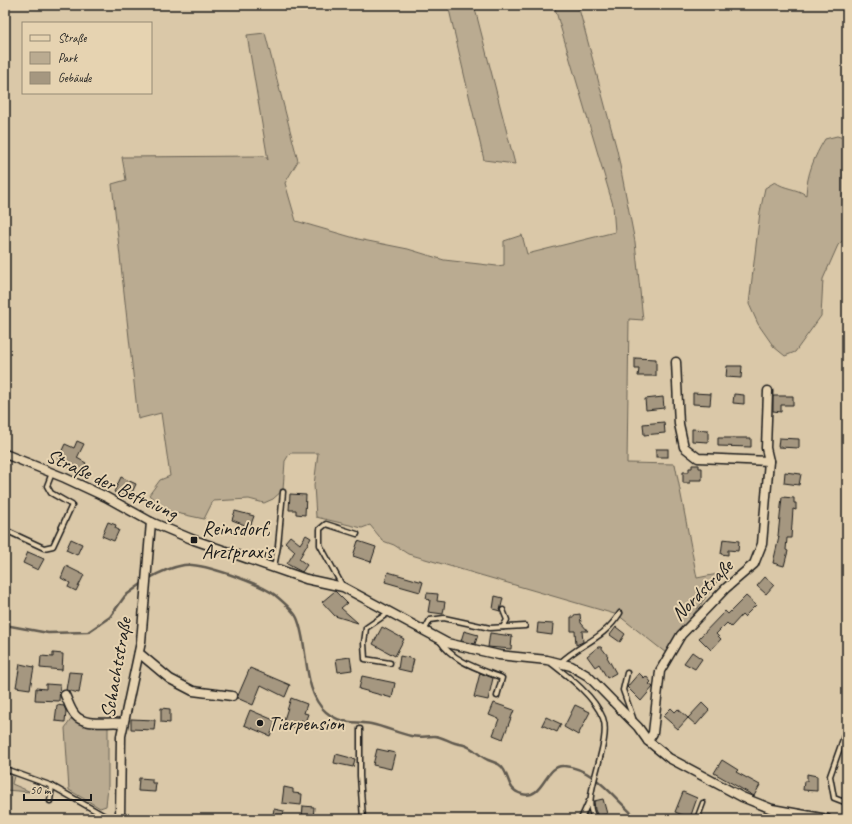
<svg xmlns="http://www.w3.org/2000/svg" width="852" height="824" font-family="Caveat,sans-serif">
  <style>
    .green { fill: #baab91; stroke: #6b6456 }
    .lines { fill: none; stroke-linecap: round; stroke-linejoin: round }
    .stream { stroke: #605a4f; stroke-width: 2.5 }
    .building { fill: #a59780; stroke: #1c1c1c }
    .lane-casing { stroke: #1c1c1c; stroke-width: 7 }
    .street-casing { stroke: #1c1c1c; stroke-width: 11 }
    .lane { stroke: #e6d3b1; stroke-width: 4 }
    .street { stroke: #e6d3b1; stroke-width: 8 }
    .poi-dot { fill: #1c1c1c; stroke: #e6d3b1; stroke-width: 1.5 }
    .labels { text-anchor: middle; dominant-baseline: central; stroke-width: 4; stroke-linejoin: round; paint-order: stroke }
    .street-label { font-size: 20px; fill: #1c1c1c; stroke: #e6d3b1 }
    .poi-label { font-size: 20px; fill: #1c1c1c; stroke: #e6d3b1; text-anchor: start }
  </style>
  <rect width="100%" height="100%" fill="#dac8a8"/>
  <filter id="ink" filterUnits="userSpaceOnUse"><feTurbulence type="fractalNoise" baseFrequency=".025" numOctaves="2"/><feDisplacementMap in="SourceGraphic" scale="8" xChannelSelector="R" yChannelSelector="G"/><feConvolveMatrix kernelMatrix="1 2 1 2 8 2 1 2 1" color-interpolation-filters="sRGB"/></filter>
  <g filter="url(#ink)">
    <g class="green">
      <path d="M448,5H474L515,164L484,160Z"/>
      <path d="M554,5H578L617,150L635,242L643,320L629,319L627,463L675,464L697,578L723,573L666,653L618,615L408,554L394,545L383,541L370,525L362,528L316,517L314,485L318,453H290L285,461L283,490L273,499L264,503L249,499L213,501L204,519L167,511L149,495L160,480L170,476L161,413L138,419L112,184L126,180L122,157L265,156L268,160L247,35L265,33L298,161L285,183L296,221L358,239L408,249L444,260L497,266L504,265V241L522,235L527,254L615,232L613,205Z"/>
      <path d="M837,136L847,139V237L838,245L823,279L821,316L795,352L785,356L774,347L758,324L749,304L760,212L765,188L775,182C784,189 796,188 806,195C807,174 814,157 825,139Z"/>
      <path d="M72,718L85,723L108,726V786L106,806L100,808L69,790L65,728Z"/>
      <path d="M5,772L14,776L12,784L31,792L5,790Z"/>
    </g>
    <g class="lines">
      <g class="stream">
        <path d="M148,579C158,573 173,567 184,565C202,562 260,584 275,595C281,600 294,611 297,618C309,645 302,692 326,712C342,725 353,721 371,724C385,727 398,733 411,736C419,738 426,736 434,736C441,736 448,741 455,743C458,744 461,744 464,745C473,747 480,757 488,760C495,763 500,763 504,770C510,780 508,790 522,794C544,800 545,764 564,766C595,768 616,801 638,819"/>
        <path d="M5,625L48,633L88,632L110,617L125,596L144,582"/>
      </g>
    </g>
    <g class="building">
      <path d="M635,358L656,359V376H638L639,369H635Z"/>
      <path d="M727,366H742L741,378L726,377Z"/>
      <path d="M693,393L711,394L710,405L693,404Z"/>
      <path d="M734,394L744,395V404L733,403Z"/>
      <path d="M773,396H793V405H781V412L773,411Z"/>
      <path d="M663,397L664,408L646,410L645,399Z"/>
      <path d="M664,422L665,433L644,435L643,424Z"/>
      <path d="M692,429L708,430V442L692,441Z"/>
      <path d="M718,438H751V447L718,446Z"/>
      <path d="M779,438L799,439V448L778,447Z"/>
      <path d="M77,441L84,444L77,458L86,463L81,473L57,461L65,444L74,448Z"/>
      <rect x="656" y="449" width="12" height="8"/>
      <path d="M692,465H699V468H702V480H690V483H683V472H689V468H692Z"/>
      <path d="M785,472L801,474L799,485L784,483Z"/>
      <path d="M121,477L136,484L129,499L114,492Z"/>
      <path d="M290,494L306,495L305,515L296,514V510H289Z"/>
      <path d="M782,497L794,498V503H796V510L793,509L791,538H787L786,550L788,551L784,566L773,563L779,537L778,536Z"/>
      <path d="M235,511L254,516L250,527L232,520Z"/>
      <path d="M108,522L116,525L115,528L119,530L114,541L102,536Z"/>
      <path d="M306,535L311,538L299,559L307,565L302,572L287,564L295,551L285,542L290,536L300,544Z"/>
      <path d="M71,539L82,544L77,555L66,550Z"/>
      <path d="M723,539L739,541L738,551L728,550V555L721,554Z"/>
      <path d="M358,541L376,547L371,562L353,556Z"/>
      <path d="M28,552L44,559L38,570L23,563Z"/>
      <path d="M66,566L84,575L76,591L68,587L70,583L61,578Z"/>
      <path d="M388,572L423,582L420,592L385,582Z"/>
      <path d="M765,577L774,585L766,594L757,586Z"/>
      <path d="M335,591L347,603L341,608L358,623L335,616L322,602Z"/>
      <path d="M427,593L438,594L437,601L445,602L443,614L428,612L430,600L426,599Z"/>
      <path d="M495,596L503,598L500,611L493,609Z"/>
      <path d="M746,596L756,605L744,617L742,615L731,627L727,623L716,634L721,639L711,650L699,638L725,611L728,614Z"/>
      <path d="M580,614L581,623L588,631H582L583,642L576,645L575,631H571V617H574V615Z"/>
      <path d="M538,623L553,624L552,635L537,633Z"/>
      <path d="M382,627L404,639L395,656L373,644Z"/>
      <path d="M616,627L625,634L620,642L610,635Z"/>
      <path d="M464,631L478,635L475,644L461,641Z"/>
      <path d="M490,633L512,636L511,649L488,647Z"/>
      <path d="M598,647H601L608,656L607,657L616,673L607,678L599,664L595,667L587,656Z"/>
      <path d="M692,652L702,659L695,669L684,663Z"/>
      <path d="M53,653L63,654L62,670L40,668L41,656L53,657Z"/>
      <path d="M400,656L414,659L411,672L398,669Z"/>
      <path d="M350,657L352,670L338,672L336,659Z"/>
      <path d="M20,664L34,667L30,689L16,687Z"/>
      <path d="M250,668L290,685L285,697L261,685L253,705L237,698Z"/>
      <path d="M69,672L82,673L79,693L66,690Z"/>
      <path d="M480,673L493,678L488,700L474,697Z"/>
      <path d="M639,673L644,678L646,676L651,682L649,684L653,687L641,701L627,687Z"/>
      <path d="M362,676L395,683L392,698L359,689Z"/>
      <path d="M46,684L60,685L59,701L35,700L36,688L46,689Z"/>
      <path d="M291,698L307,704L304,713L308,714L305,722L301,720L298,729L283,723Z"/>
      <path d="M494,703L514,710L503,739L493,735L499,719L489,715Z"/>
      <path d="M702,703L709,710L696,725L688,718Z"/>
      <path d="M57,705L64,706L66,711L65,722L55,721Z"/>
      <path d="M575,705L590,712L578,735L564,727Z"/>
      <path d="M161,708L170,709V723L161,722Z"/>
      <path d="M671,708L675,712L678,709L688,718L678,729L663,716Z"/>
      <path d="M250,710L276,721L270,736L244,725Z"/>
      <path d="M546,717L561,724L557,732L542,725Z"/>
      <path d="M131,719L155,720L154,730L131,729Z"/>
      <path d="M377,749L395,753L391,769L373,765Z"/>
      <path d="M336,754L355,759L353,767L334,763Z"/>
      <path d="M722,760L738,770L736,772L760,785L754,796L714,773Z"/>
      <path d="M807,774L817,776V791L803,790L804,781H807Z"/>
      <path d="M139,778L152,779V783H156L155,792L138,791Z"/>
      <path d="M284,787L293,789V793L302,794L301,805L282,803Z"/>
      <path d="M683,792L697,798L690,818L675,812Z"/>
      <path d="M603,799L607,814L598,816L595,810L594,801Z"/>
      <path d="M303,806L314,807L313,819H302Z"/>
      <path d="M274,809L284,811L282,819H272Z"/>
    </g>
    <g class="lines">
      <defs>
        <g id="lane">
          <path d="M5,530L44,548L53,546L72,505L51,493L47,486L52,473"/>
          <path d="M274,567L278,546L283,492"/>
          <path d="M343,587L320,545V529L326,524L357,534"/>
          <path d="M503,610L507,620L503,627"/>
          <path d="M388,613L366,628L364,643L365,659L390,663"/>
          <path d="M424,631L430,620L444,618L490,628L525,626"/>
          <path d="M440,641C453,662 480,669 502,678L497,696"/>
          <path d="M551,663C569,677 594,696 603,718C613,744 577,803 596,819"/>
          <path d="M560,663C581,643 603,640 620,613"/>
          <path d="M627,673L623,690L633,718"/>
          <path d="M847,728L830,776L834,798L847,803"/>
          <path d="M360,729V776L363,819"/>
          <path d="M5,769L52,786L110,819"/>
          <path d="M50,801L52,786"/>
          <path d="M581,819L589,801"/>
          <path d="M697,819L703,803"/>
        </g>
        <g id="street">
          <path d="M676,362L679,424L684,447L698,458L769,461L766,448L768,391"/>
          <path d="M5,454L65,478L106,497L151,522L194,540L306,579L343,587L447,643L499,655L547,660L571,666L588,676L638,727L648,741L669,758L742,797L772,809L827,819"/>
          <path d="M139,653L170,679L193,691L232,696"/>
          <path d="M65,695C68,701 70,709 75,715C85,727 109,721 123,723"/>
          <path d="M648,741L653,733L660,671L681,635L726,588L754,564L762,544L769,461"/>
          <path d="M120,819L121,736L141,642L151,522"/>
        </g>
      </defs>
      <use href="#lane" class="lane-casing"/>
      <use href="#street" class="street-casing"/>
      <use href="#lane" class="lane"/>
      <use href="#street" class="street"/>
    </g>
  </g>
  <g class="poi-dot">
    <rect x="190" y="536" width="8" height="8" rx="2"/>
    <circle cx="260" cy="723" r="4"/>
  </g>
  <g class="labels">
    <g class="street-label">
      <text transform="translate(112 484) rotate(25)">Straße der Befreiung</text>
      <text transform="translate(702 590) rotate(-45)">Nordstraße</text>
      <text transform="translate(116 668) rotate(-80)">Schachtstraße</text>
    </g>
    <g class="poi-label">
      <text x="202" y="528">Reinsdorf,<tspan x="202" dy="23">Arztpraxis</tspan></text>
      <text x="268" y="723">Tierpension</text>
    </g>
  </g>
  <rect width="852" height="824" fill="none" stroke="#e6d3b1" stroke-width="20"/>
  <rect x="10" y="10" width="832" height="804" fill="none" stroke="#1c1c1c" stroke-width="1.5" filter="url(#ink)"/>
  <rect x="22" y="22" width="130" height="72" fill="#e6d3b1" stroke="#958a75"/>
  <rect x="30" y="35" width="20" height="6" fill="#e6d3b1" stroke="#958a75"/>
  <text x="58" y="42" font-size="12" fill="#1c1c1c">Straße</text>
  <rect x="30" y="52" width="20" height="12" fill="#baab91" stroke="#958a75"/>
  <text x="58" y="62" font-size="12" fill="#1c1c1c">Park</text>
  <rect x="30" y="72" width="20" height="12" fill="#a59780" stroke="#958a75"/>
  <text x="58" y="82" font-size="12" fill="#1c1c1c">Gebäude</text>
  <path d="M24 794v6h67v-6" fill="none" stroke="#1c1c1c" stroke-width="2"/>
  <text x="30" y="794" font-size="12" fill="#1c1c1c" stroke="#e6d3b1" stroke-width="3" paint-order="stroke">50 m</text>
</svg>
